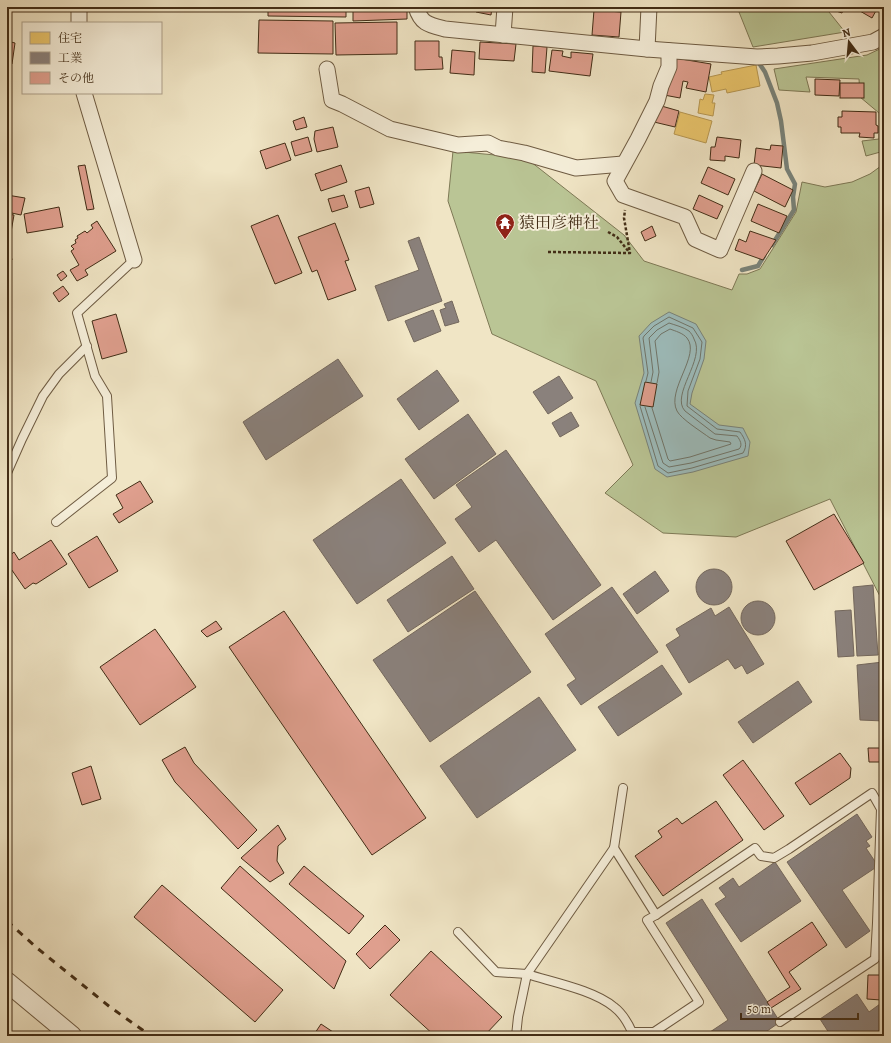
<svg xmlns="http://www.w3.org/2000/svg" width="891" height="1043" font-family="Alegreya,'Noto Serif JP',serif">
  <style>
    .green { fill: #bac595; stroke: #7e7956 }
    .water { fill: #9dbdbd; stroke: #79837a }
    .homes { fill: #e9c46a; stroke: #b79751 }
    .industry { fill: #8a817c; stroke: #74685d }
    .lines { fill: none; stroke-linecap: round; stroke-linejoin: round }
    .shore { stroke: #70756a; stroke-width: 1 }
    .stream { stroke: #79837a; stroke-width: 4.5 }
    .building { fill: #df9f8e; stroke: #422d16 }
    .service-casing { stroke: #6e5b42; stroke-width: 10 }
    .minor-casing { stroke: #6e5b42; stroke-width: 17 }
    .tertiary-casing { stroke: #6e5b42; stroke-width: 21 }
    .path { stroke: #422d16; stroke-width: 2.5; stroke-dasharray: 3 2; stroke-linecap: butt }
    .service { stroke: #f5eed9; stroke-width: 8 }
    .minor { stroke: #f5eed9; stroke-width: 15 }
    .tertiary { stroke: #f5eed9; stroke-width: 19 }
    .rail { stroke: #422d16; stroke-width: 3; stroke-dasharray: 7 7; stroke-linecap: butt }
    .labels { text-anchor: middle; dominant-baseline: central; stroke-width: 4; stroke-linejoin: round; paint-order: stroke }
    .poi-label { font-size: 16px; fill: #422d16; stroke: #f5eed9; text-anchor: start }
  </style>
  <rect width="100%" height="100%" fill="#f0e5c5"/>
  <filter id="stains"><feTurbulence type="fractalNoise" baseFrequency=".005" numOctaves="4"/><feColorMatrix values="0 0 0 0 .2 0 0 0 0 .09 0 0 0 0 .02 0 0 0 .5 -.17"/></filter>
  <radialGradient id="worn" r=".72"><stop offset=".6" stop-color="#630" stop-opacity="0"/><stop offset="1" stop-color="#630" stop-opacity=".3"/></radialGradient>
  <g class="green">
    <path d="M737,7H825L845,32L753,47Z"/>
    <path d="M884,47V151L866,156L862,141L879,139V113L860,97L859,79L806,77L810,92L779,90L774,69L867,55Z"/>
    <path d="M453,151L526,158L624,235L644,261L732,290L739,274H747L760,269L796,212L802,182L825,187L852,182L870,174L881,166L884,161V604L830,499L736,537L663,533L605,493L633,465L596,381L492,334L448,201Z"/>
  </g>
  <path class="water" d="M669,312L696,324L706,341L704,359L692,393L690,404L719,425L743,428L750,442L748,456L693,472L667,477L655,469L635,403L644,373L639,336L651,323Z"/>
  <g class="homes">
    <path d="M756,65L760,86L727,93L726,89L712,92L709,77L722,74L721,72Z"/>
    <path d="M705,94L714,95L712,103H715L713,116L698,113L700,99L703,100Z"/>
    <path d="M680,112L712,121L706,143L674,134Z"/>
  </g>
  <g class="industry">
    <path d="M419,237L442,301L388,321L375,286L419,270L408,241Z"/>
    <path d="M452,301L459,322L445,326L440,310L446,308L444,304Z"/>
    <path d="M433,310L441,331L414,342L405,321Z"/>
    <path d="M338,359L363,396L266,460L243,422Z"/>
    <path d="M437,370L459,401L419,430L397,399Z"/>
    <path d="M559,376L573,398L548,414L533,392Z"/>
    <path d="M571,412L579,426L560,437L552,423Z"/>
    <path d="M468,414L496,454L434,499L405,459Z"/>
    <path d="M506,450L601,585L553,620L496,540L479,552L455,519L472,507L456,485Z"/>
    <path d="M401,479L446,543L357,604L313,540Z"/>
    <path d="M452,556L474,589L408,632L387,600Z"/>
    <circle cx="714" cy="587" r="18"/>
    <path d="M655,571L669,591L637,614L623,594Z"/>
    <path d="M873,585L878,655L857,656L853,587Z"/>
    <path d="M612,587L658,652L581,705L567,685L576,679L545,634Z"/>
    <path d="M475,591L531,672L430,742L373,660Z"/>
    <circle cx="758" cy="618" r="17"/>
    <path d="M729,607L764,664L747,674L742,665L735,669L728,659L689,683L666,645L680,636L676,629L711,608L715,616Z"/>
    <path d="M851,610L854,656L838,657L835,611Z"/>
    <path d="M883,662L884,721L860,720L857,665Z"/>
    <path d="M662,665L682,694L618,736L598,707Z"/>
    <path d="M798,681L812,702L753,743L738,722Z"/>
    <path d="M539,697L576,750L477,818L440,766Z"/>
    <path d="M857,814L872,837L866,841L870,846L866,848L878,866L842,890L870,931L846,948L787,862Z"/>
    <path d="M775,862L801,901L741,942L715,904L726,897L719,888L733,878L739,887Z"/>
    <path d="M702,899L780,1022L760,1036H704L728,1020L666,923Z"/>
    <path d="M857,994L869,1012L880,1004L881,1028L878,1031L871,1036H831L820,1019Z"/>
  </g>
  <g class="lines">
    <g class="shore">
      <path d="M640,406L658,466L668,473L692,468L743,453C748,445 745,439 740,432L717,429L687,406L688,391L700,359L702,342L693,328L669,317L654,326L644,336L643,338L648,373L646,381"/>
      <path d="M645,407L663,463L669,467L691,463L739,449C743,445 740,440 737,436L715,434L685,411C670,395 706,359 694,339C693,336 691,333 689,331C683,327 675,325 669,323L657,330L649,338L653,372L651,382"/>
      <path d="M652,408L668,459L670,461L690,457L731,444L730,442L716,440L710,438C702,432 681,419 677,411C666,390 701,355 687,338C683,333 675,331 670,329L661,334L655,341L659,372L657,383"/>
    </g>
    <g class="stream">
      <path d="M763,62L759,63L765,72L777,103L781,121L787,169L795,184L793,197L794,210L772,245"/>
      <path d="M742,270L758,266L764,256"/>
    </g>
  </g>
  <g class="building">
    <path d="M7,7H12L11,11L7,10Z"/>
    <path d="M268,7H346V17L268,16Z"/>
    <path d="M353,7H407V19L353,21Z"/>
    <path d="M477,7H492L491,15L476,12Z"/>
    <path d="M512,7H532V9H526V11L512,9Z"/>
    <path d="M831,7H844L842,13L830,9Z"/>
    <path d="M853,7H878L872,18Z"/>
    <path d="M594,10L621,12L619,37L592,35Z"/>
    <path d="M259,20L333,21V54L258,53Z"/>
    <path d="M397,22V54L336,55L335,23Z"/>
    <path d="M7,41L15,43L12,64L7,61Z"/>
    <path d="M415,41H439V57H442L443,69L415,70Z"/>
    <path d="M480,42L516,44L514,61L479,59Z"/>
    <path d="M533,46L547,47L545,73L532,72Z"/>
    <path d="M452,50L475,52L474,75L450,73Z"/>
    <path d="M552,50L563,51L562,56L571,58V52L593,54L590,76L549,71Z"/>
    <path d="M675,58L711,64L706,92L686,88L688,82L683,81L680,98L664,95Z"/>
    <path d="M815,79L840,80L839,96L815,95Z"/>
    <rect x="840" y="83" width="24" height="15"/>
    <path d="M658,105L679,111L675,127L654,122Z"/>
    <path d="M842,111L876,112V125L878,126V133H874V138L859,137L860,133H841V127H838V117H842Z"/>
    <path d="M304,117L307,127L296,130L293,121Z"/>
    <path d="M333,127L338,147L317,152L314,139L315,131Z"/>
    <path d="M308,137L312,151L295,156L291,142Z"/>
    <path d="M717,137L741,140L739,158L725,156V161L710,160L711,147H715Z"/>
    <path d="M285,143L291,160L266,169L260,151Z"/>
    <path d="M771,145L783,146L781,168L754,165L756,148L770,150Z"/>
    <path d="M85,165L94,209L87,210L78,166Z"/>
    <path d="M341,165L347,182L321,191L315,174Z"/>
    <path d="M708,167L735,179L728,195L701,183Z"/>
    <path d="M762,174L793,190L785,207L754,191Z"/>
    <path d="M369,187L374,204L360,208L355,191Z"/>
    <path d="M7,195L25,198L21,215L7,212Z"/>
    <path d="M344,195L348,207L332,212L328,199Z"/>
    <path d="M699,195L723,206L717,219L693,209Z"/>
    <path d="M758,204L787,216L779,233L751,221Z"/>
    <path d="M59,207L63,227L27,233L24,214Z"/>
    <path d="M7,214L14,215L11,232H7Z"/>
    <path d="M278,215L302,273L275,284L251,226Z"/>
    <path d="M97,221L116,251L85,270L88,275L77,281L70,270L79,265L71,251L74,249L71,246L76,243L75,240L78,238L77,236L85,231L87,233L93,228L91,225Z"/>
    <path d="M335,223L349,260L345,261L356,290L328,300L317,270L312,272L298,237Z"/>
    <path d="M652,226L656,236L645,241L641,232Z"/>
    <path d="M750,231L776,240L763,260L735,250L739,239L746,242Z"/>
    <path d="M7,242H8L12,260L7,261Z"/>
    <path d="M63,271L67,276L61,281L57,275Z"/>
    <path d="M63,286L69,294L59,302L53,293Z"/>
    <path d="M116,314L127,352L102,359L92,321Z"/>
    <path d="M645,382L657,384L653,407L640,405Z"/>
    <path d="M140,481L153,502L119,523L113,514L123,508L116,495Z"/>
    <path d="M834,514L864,563L814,590L786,541Z"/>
    <path d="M97,536L118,571L89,588L68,554Z"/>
    <path d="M51,540L67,564L36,584L33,583L25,589L7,563V558L14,552L19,560Z"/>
    <path d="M284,611L426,818L372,855L229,647Z"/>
    <path d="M216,621L222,629L207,637L201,631Z"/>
    <path d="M155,629L196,687L140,725L100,667Z"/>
    <path d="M185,747L194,763L257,830L238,849L175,782L162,760Z"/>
    <path d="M868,748H882L883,762H869Z"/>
    <path d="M840,753L851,768L850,778L810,805L795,783Z"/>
    <path d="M743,760L784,816L764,830L723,775Z"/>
    <path d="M91,766L101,799L82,805L72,773Z"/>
    <path d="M716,801L743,840L663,896L635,856L662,837L658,831L677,818L682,824Z"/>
    <path d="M278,825L286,839L278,846L277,861L284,873L270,882L241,858Z"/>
    <path d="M240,866L346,961L334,989L221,888Z"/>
    <path d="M304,866L364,916L349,934L289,884Z"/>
    <path d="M162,885L283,990L255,1022L134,917Z"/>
    <path d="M812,922L827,945L789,972L801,989L771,1008L767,1002L790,987L768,952Z"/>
    <path d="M385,925L400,940L370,969L356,954Z"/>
    <path d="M431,951L502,1017L484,1036H435L390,995Z"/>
    <path d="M868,975H882L881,1000L867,999Z"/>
    <path d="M321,1024L339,1036H313Z"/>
  </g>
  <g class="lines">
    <defs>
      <g id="service">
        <path d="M7,473L22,439L43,396L59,374L87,346"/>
        <path d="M56,522L112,478L107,396L95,376L77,313L134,260"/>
        <path d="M614,848L656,915L647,920L699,1002L654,1032"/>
        <path d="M656,915L755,848L761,856L774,858L789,849L872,793L881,809L877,923L875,959L780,1022"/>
        <path d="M458,932L496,972L527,974L614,848L623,788"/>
        <path d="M516,1036L518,1017L527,974C552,982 594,990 614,1007C622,1013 628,1023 632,1032H654L652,1036"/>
      </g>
      <g id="minor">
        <path d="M416,7C421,24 429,25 445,29L647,49L757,57L778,56L812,53L873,42L884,36"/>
        <path d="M79,23V7"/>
        <path d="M503,35L505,7"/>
        <path d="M647,49L649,7"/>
        <path d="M669,51V67L661,86L657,101L638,139L615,181L623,195L685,217L695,239L720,250L754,171"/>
        <path d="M327,69L332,100L342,104L390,129L458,145L488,143L498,148L524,153L576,168L623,164"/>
        <path d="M84,93L134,260"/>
      </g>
      <path id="tertiary" d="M7,982L72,1036"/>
    </defs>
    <use href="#service" class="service-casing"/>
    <use href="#minor" class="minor-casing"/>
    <use href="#tertiary" class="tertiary-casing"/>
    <g class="path">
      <path d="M608,232L617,237L629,252"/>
      <path d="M548,252L630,253L624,218L625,210"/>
    </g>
    <use href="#service" class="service"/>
    <use href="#minor" class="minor"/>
    <use href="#tertiary" class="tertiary"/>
    <path class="rail" d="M7,921L37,948L110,1007L151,1036"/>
  </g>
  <defs>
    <symbol id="temple-pin" viewBox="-11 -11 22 30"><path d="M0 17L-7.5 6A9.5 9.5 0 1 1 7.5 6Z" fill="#8f2418" stroke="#f5eed9"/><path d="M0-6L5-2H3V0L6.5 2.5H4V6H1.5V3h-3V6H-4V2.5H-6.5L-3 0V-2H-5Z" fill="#fff"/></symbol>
  </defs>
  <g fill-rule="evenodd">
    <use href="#temple-pin" x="494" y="212" width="22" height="30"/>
  </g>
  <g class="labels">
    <g class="poi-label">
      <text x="519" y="223">猿田彦神社</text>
    </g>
  </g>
  <rect width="891" height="1043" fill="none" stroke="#f0e5c5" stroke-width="24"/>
  <rect x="8" y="8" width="875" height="1027" fill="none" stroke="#422d16" stroke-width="2"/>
  <rect x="12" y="12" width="867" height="1019" fill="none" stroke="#422d16"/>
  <rect x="22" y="22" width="140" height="72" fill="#f5eed9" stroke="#ada18b"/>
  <rect x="30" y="32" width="20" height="12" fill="#e9c46a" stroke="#ada18b"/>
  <text x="58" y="42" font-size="12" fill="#422d16">住宅</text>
  <rect x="30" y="52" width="20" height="12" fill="#8a817c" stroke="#ada18b"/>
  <text x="58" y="62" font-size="12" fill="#422d16">工業</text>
  <rect x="30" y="72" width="20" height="12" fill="#df9f8e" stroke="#ada18b"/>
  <text x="58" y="82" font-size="12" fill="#422d16">その他</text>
  <g transform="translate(849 42) rotate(344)" stroke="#f5eed9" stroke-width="3" paint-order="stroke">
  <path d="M0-3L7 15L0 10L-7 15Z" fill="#422d16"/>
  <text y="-6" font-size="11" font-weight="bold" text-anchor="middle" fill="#422d16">N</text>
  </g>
  <path d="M741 1013v6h117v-6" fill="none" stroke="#422d16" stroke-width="2"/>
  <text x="747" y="1013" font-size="12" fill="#422d16" stroke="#f5eed9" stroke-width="3" paint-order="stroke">50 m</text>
  <rect width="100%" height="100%" filter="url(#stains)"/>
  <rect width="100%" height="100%" fill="url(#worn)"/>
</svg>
